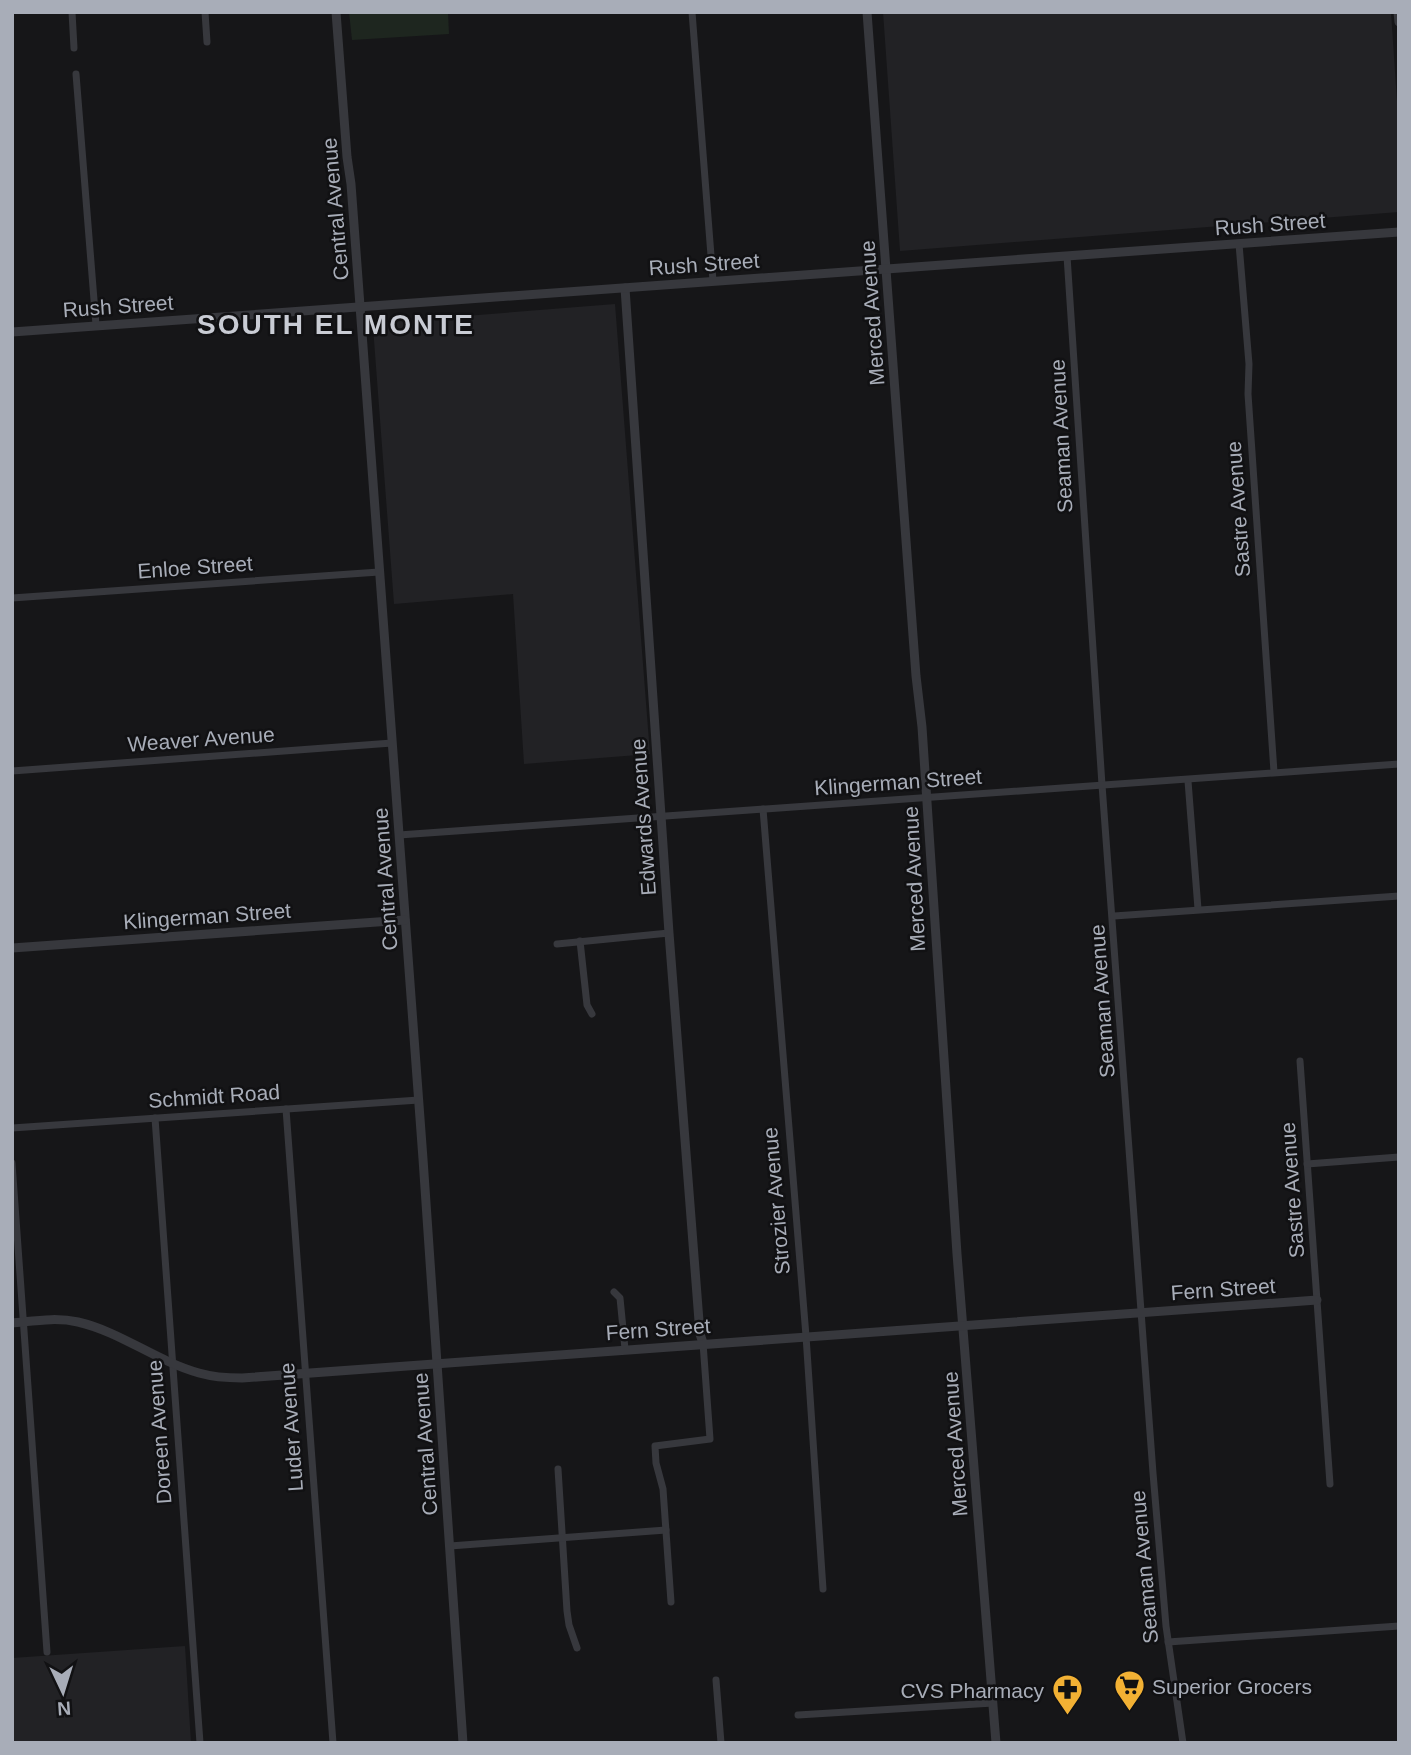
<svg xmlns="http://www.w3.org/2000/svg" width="1411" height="1755" font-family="Helvetica,sans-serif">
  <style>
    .built { fill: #222225 }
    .green { fill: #1e261f }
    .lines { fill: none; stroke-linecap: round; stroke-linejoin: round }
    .minor { stroke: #37383d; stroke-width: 7 }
    .tertiary { stroke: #37383d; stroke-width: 9 }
    .labels { text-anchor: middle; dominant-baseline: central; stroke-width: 5; stroke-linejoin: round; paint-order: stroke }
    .street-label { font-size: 21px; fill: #a8adb8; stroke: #111113 }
    .poi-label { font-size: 21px; fill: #a8adb8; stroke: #111113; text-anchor: start }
    .district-label { font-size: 28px; font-weight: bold; letter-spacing: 2px; fill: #c9ccd4; stroke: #111113 }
  </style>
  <rect width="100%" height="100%" fill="#161618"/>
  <g class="built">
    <path d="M883,12H1391L1399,131V212L900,251Z"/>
    <path d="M615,304L650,754L524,764L513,594L394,604L373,327L377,323Z"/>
    <path d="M185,1646L191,1743H12V1658Z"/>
  </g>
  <path class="green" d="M349,12H448L449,34L352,40Z"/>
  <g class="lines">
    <g class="minor">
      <path d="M72,12L74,48"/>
      <path d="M205,12L207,42"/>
      <path d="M692,12L713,281"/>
      <path d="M76,74L96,325"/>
      <path d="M1239,244L1249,364L1248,394L1274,772"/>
      <path d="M1067,256L1102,785L1153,1473L1166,1626L1183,1743"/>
      <path d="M12,598L379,572"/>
      <path d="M12,771L392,743"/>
      <path d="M1188,781L1198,909"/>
      <path d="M763,809L806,1336L823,1589"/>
      <path d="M399,835L1399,764"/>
      <path d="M1114,916L1399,896"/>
      <path d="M580,941L587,1005L592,1014"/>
      <path d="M557,944L669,933"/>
      <path d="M1300,1061L1330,1484"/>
      <path d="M286,1109L333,1743"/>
      <path d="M155,1118L200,1743"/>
      <path d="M12,1128L419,1100"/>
      <path d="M12,1163L47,1652"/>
      <path d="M1307,1164L1399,1157"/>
      <path d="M614,1292L620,1298L625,1349"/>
      <path d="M558,1469L567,1611L569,1625L577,1648"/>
      <path d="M450,1546L666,1530"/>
      <path d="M671,1602L663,1489L656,1463L655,1446L710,1439L703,1343"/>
      <path d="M1168,1642L1399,1626"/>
      <path d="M716,1680L721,1743"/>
      <path d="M798,1715L993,1703"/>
    </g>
    <g class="tertiary">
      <path d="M336,12L347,157L351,184L423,1159L463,1743"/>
      <path d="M867,12L916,676L922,727L957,1254L996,1743"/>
      <path d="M1398,12L1399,22"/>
      <path d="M625,288L669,933L700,1334L703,1343"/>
      <path d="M12,332L1399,232"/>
      <path d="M12,948L405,920"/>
      <path d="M12,1323C34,1321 56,1317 78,1322C121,1332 156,1361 199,1373C213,1377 227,1378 242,1378L1317,1300"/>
    </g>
  </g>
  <defs>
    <symbol id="supermarket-pin" viewBox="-11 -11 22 30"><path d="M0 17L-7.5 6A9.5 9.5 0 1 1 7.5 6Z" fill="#f2b134" stroke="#111113"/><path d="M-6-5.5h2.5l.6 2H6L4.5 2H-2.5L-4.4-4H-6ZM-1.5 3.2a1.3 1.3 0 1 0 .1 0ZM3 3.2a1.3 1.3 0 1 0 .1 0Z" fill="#111"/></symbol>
    <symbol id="pharmacy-pin" viewBox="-11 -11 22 30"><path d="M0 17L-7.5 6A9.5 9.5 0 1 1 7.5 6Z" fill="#f2b134" stroke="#111113"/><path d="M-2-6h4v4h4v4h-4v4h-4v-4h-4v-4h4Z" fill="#111"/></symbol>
  </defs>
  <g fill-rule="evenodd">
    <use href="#supermarket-pin" x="1112" y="1668" width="35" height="47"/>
    <use href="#pharmacy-pin" x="1050" y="1672" width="35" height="47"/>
  </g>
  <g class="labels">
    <g class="street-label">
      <text transform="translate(335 209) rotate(-95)">Central Avenue</text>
      <text transform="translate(1270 224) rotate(-4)">Rush Street</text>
      <text transform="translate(704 264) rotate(-4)">Rush Street</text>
      <text transform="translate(118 306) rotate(-4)">Rush Street</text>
      <text transform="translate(872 313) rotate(-94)">Merced Avenue</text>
      <text transform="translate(1061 436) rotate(-93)">Seaman Avenue</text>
      <text transform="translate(1238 509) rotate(-94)">Sastre Avenue</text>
      <text transform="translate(195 567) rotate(-4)">Enloe Street</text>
      <text transform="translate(201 739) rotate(-4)">Weaver Avenue</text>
      <text transform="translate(898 782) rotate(-4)">Klingerman Street</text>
      <text transform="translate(643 817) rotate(-94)">Edwards Avenue</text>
      <text transform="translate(385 879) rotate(-94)">Central Avenue</text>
      <text transform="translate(914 879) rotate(-93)">Merced Avenue</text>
      <text transform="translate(207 916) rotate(-4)">Klingerman Street</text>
      <text transform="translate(1102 1001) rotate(-94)">Seaman Avenue</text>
      <text transform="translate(214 1096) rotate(-4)">Schmidt Road</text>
      <text transform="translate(1292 1190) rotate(-94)">Sastre Avenue</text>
      <text transform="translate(776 1201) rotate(-95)">Strozier Avenue</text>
      <text transform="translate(1223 1289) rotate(-4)">Fern Street</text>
      <text transform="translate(658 1329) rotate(-4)">Fern Street</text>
      <text transform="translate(291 1427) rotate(-94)">Luder Avenue</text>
      <text transform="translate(159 1432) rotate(-94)">Doreen Avenue</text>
      <text transform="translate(425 1444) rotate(-94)">Central Avenue</text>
      <text transform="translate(955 1444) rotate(-94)">Merced Avenue</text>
      <text transform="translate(1144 1567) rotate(-95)">Seaman Avenue</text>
    </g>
    <g class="poi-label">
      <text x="1152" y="1686">Superior Grocers</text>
      <text x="1044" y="1690" text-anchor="end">CVS Pharmacy</text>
    </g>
    <g class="district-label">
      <text x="336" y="324">SOUTH EL MONTE</text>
    </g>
  </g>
  <rect width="1411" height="1755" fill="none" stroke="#a8adb8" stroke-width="28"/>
  <g transform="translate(63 1692) rotate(176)" stroke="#111113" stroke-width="5" paint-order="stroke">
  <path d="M0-5L12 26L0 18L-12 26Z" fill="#a8adb8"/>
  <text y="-10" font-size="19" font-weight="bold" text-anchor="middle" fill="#a8adb8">N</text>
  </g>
</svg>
